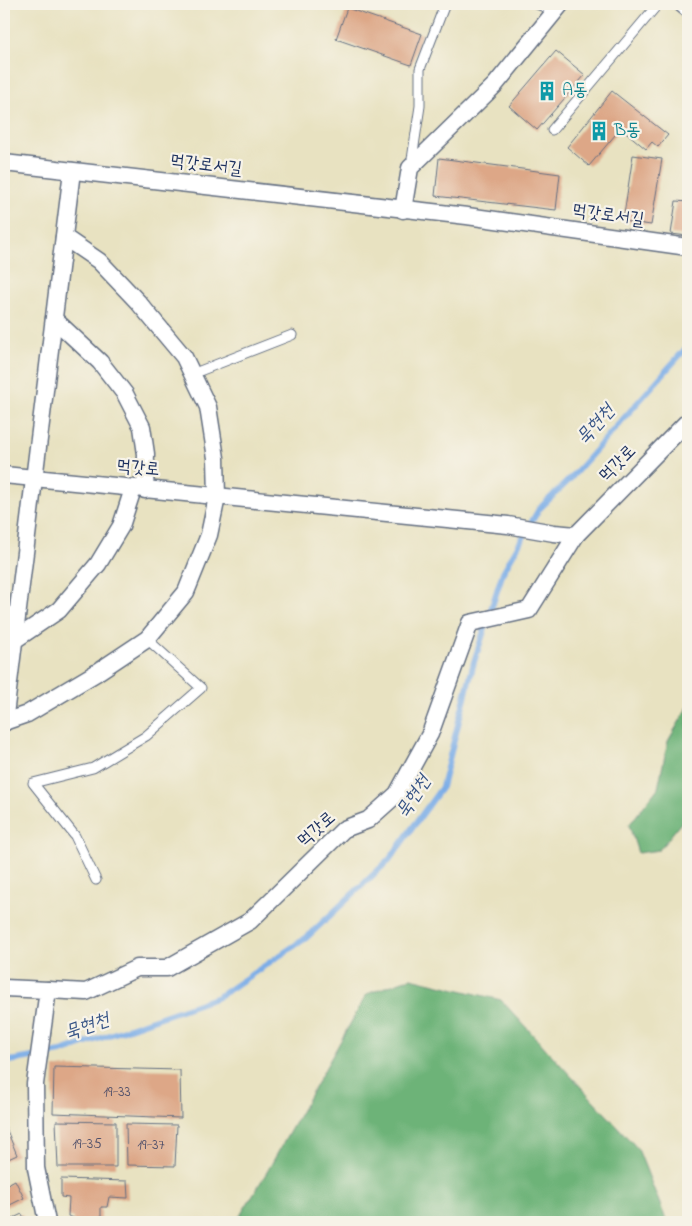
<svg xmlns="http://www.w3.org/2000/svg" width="692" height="1226" font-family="'Indie Flower','Poor Story',sans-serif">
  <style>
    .forest { fill: #6db378; stroke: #44716b }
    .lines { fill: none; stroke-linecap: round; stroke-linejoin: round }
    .stream { stroke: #7cade7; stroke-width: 6 }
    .building { fill: #dda787 }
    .lane-casing { stroke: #636e81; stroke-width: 11 }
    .street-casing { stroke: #636e81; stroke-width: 19 }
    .lane { stroke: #fff; stroke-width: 9 }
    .street { stroke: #fff; stroke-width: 16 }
    .labels { text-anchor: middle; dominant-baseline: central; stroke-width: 4.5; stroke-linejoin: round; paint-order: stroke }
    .number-label { font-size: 15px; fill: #4c4d68 }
    .culture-label { font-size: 18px; fill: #0d838f; stroke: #f7f3e8; text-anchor: start }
    .street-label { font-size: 18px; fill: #1b2f5e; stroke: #f7f3e8 }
    .water-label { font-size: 19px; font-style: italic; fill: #385587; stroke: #f7f3e8 }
  </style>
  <rect width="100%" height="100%" fill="#f7f3e8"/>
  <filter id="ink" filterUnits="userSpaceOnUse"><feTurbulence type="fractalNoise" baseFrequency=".02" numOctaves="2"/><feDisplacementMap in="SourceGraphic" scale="10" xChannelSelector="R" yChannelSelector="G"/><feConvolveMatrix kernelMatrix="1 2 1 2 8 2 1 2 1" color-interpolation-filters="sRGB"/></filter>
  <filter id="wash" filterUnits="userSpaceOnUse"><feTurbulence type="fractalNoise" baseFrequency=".0096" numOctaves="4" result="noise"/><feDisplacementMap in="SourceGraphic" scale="20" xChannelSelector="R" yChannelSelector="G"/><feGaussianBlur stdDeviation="1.12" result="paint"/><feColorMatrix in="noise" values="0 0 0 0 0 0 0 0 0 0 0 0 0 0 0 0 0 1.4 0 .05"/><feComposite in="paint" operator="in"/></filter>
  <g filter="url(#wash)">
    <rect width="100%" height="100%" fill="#e8e2c1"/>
    <g class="forest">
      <path d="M688,707V814L659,850L638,853L629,825L658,788L668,741Z"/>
      <path d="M411,978L501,1000L638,1149L667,1222H236L267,1172L367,994Z"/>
    </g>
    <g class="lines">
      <path class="stream" d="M4,1062L61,1052L218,997L306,938L389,860L442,787L474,662L503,572L539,509L569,480L688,346"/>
    </g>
    <g id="blocks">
      <g class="building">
        <path d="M347,8L422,34L411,65L336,39Z"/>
        <path d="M556,51L585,75L537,130L509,106Z"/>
        <path d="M612,91L668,135L658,147L652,142L646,149L621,128L589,166L567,147Z"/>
        <path d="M633,155L662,159L651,225L623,221Z"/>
        <path d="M439,158L560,174L556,210L435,196Z"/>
        <path d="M676,201L688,202V236L671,234Z"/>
        <path d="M54,1067L180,1070L181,1118L53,1113Z"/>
        <path d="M56,1121L116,1122V1167H58Z"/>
        <path d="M4,1123L17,1155L4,1161Z"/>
        <path d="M126,1124L177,1125L175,1166L127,1165Z"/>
        <path d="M61,1179L127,1181L128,1198L109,1197L107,1207H101V1222H74V1218L68,1216L69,1198L61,1197Z"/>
        <path d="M15,1180L24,1198L4,1208V1186Z"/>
        <path d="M22,1214L26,1222H5Z"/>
      </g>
    </g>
  </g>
  <g filter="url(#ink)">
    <use href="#blocks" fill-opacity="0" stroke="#636e81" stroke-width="1"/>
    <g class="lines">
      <defs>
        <g id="lane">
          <path d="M537,4L555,11"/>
          <path d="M552,130L658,4"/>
          <path d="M411,166L420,106V69L445,4"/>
          <path d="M192,374L292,335"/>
          <path d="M96,880L75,836L33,783L93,768L146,736L201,688L147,639"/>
        </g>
        <g id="street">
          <path d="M682,4L688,9"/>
          <path d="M4,163L467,216L688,247"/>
          <path d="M403,210L410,168L495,85L561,4"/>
          <path d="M54,319L100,362L125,394L142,427L146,454L145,490"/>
          <path d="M4,475L508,525L554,533L576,535L688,421"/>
          <path d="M13,641L59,610L98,564L121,526L133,489"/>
          <path d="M4,722L27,714L96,673L147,639L186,592L209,535L217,497L216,458L208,407L184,357L138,302L99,261L64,237"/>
          <path d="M4,723L72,171"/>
          <path d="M4,988L48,990L35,1084L36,1168L47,1222"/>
          <path d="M48,990L86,992L137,968H167L250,921L344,829L368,820L397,794L430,734L470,623L529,610L576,535"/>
        </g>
      </defs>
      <use href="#lane" class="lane-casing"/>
      <use href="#street" class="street-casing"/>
      <use href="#lane" class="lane"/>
      <use href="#street" class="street"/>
    </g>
  </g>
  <defs>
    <symbol id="building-bare" viewBox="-9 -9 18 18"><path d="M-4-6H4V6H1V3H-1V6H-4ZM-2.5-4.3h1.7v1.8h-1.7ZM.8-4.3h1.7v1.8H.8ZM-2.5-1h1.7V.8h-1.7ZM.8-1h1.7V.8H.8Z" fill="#0f9aa8" stroke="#f7f3e8" stroke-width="2.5" paint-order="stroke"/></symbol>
  </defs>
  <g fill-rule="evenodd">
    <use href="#building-bare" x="533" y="77" width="28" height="28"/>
    <use href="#building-bare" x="585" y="117" width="28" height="28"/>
  </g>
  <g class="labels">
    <g class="number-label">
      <text x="117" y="1092">19-33</text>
      <text x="87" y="1144">19-35</text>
      <text x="151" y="1145">19-37</text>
    </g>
    <g class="culture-label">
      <text x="562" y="91">A동</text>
      <text x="614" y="131">B동</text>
    </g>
    <g class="street-label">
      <text transform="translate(206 166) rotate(7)">먹갓로서길</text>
      <text transform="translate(608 216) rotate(8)">먹갓로서길</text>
      <text transform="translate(618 464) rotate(-45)">먹갓로</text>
      <text transform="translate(138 469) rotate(5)">먹갓로</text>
      <text transform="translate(317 830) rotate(-41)">먹갓로</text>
    </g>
    <g class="water-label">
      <text transform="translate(596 425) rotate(-48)">묵현천</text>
      <text transform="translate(414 797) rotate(-57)">묵현천</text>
      <text transform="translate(87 1027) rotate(-19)">묵현천</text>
    </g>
  </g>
  <rect width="692" height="1226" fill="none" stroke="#f7f3e8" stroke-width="20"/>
</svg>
